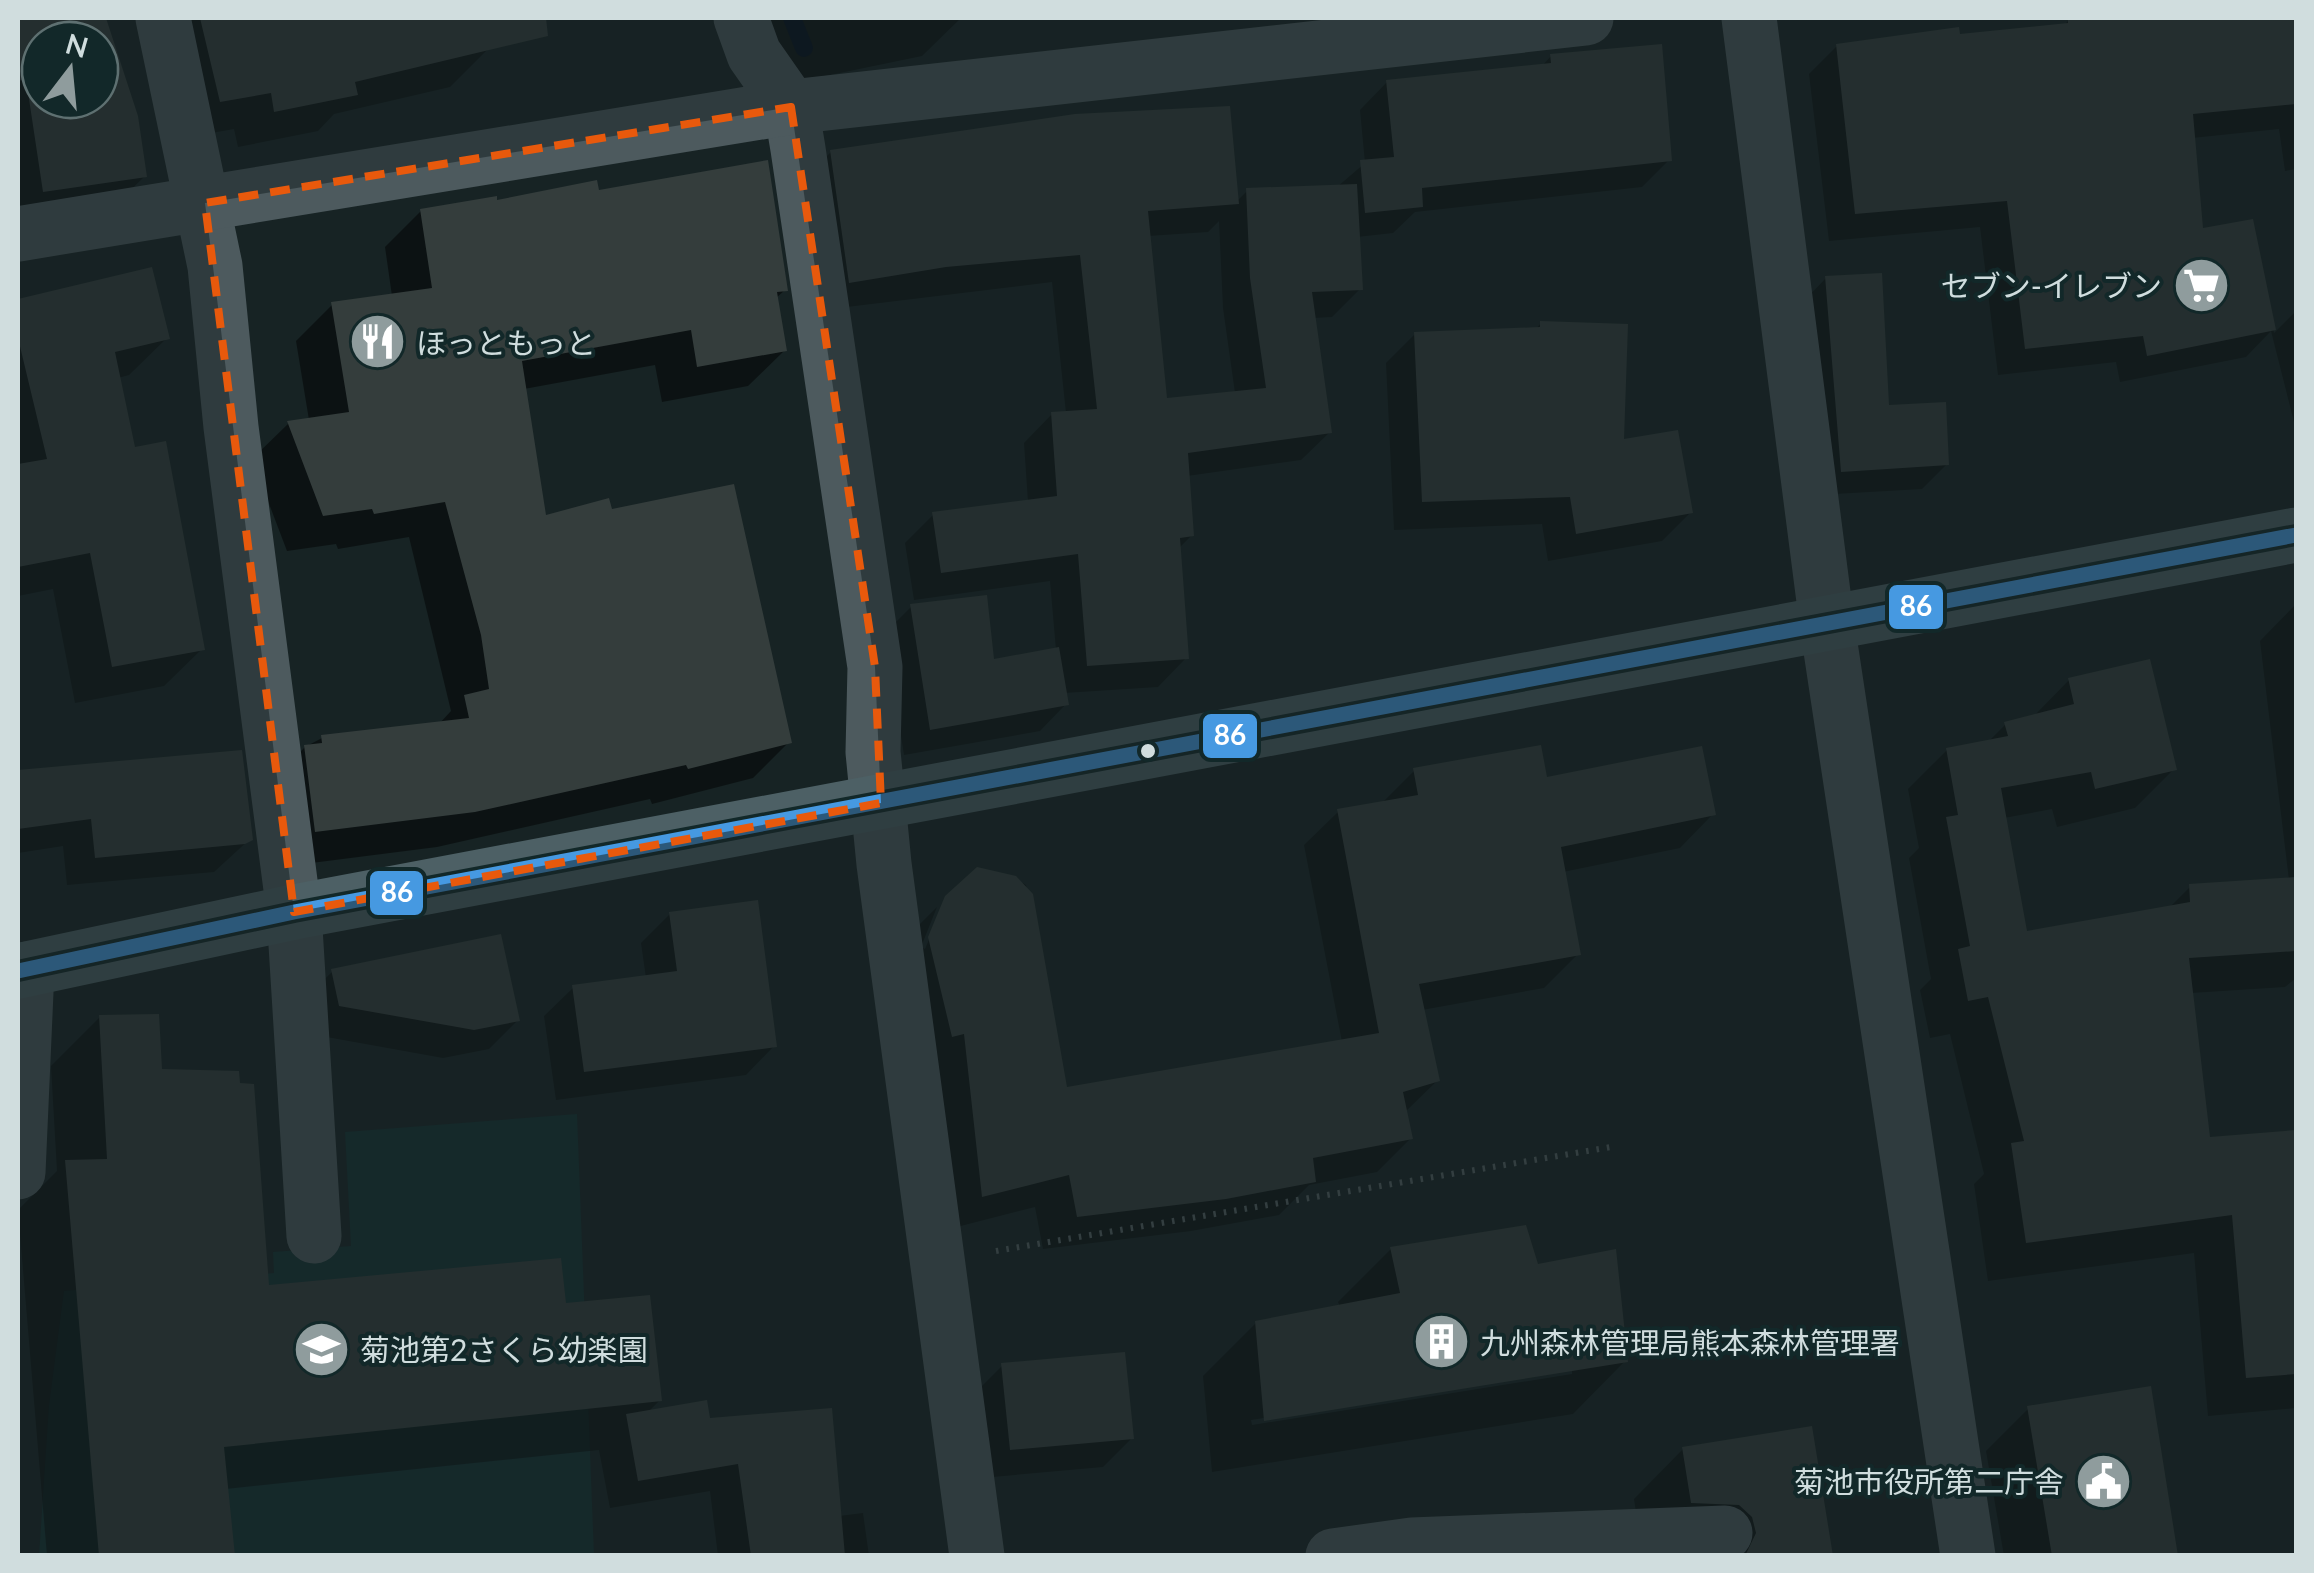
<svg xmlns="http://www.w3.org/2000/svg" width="2314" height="1573" font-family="Lato,'Noto Sans JP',sans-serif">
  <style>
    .built { fill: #133132 }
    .shadow { fill: #0007; fill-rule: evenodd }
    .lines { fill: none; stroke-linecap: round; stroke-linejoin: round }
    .stream { stroke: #020d1b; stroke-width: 18 }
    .building { fill: #343d3c; fill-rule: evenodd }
    .path { stroke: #556063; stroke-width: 6; stroke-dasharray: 2.5 8; stroke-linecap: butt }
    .minor { stroke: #4d5a5e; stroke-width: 55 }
    .highway { stroke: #4d6065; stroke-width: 55 }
    .bus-1-casing { stroke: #122829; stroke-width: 22 }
    .bus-1 { stroke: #4699e1; stroke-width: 15 }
    .marked { fill: none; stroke: #e8590c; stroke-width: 8; stroke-dasharray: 20 12; stroke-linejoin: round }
    .bus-dot { fill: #d0ddde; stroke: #122829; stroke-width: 4 }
    .labels { text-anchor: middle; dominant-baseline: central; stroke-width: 8; stroke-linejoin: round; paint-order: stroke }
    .poi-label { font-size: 30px; fill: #d0ddde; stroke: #122829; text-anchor: start }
    .line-badge { stroke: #122829; stroke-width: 4 }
    .badge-label { font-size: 28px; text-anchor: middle; font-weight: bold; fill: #fff }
  </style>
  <rect width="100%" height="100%" fill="#172324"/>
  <path class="built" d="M577,1114L594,1555L39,1556L49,1406L64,1291L274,1273L273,1252L351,1246L345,1132Z"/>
  <g class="shadow">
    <path d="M18,18H104L136,117L145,176L108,212L18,225ZM40,40H100V100H40Z"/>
    <path d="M157,18H480L488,49L450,87L334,114L318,131L238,147L234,129L183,138Z"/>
    <path d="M757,18H961L922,56L777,86Z"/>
    <path d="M2105,18H2296V169L2285,171L2279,129L2192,138L2201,231L2251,222L2274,333L2296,311V430L2271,331L2246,357L2120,382L2116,362L1998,375L1980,227L1829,241L1809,74L1837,46L2063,26L2069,20Z"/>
    <path d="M1551,56L1669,160L1642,187L1415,212L1393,233L1357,237L1360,289L1332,317L1313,318L1330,432L1301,460L1187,476L1192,535L1179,548L1186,658L1158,687L1064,693L1066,704L1040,731L904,755L885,633L911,607L991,662L1056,650L1050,581L914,600L905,543L933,515L1028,502L1024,443L1052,414L1066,413L1052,282L822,310L802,181L831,152L1236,202L1247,191L1337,187L1365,163L1360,110L1387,82L1541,67ZM1219,221L1223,308L1235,393L1165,401L1148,236L1208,232Z"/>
    <path d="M597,193L785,290L775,299L785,350L748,386L662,402L655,365L524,389L544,518L611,512L789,742L753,778L652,804L650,799L437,847L280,867L269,784L305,747L322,738L439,724L451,711L409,537L338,549L336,544L287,551L252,459L289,423L309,420L296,341L332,305L392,296L385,247L421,211Z"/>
    <path d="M150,270L167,338L129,375L118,378L133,450L202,649L164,686L75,703L53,589L18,596V301Z"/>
    <path d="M1826,278L1887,408L1947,464L1922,489L1817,495L1802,303Z"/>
    <path d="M1541,323L1622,442L1691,512L1662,541L1548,561L1542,524L1394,530L1386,363L1415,334L1535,330Z"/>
    <path d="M2296,604V978L2285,987L2191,993L2208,1140L2296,1132V1408L2208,1416L2194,1253L1988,1281L1974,1184L1984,1174L1950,1034L1930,1038L1920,990L1931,979L1909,858L1919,848L1908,789L1947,750L1987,743L2006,724L2033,717L2069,680L2174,769L2135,808L2057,827L2052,809L2004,818L2025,934L2168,909L2190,887L2289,880L2260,641Z"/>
    <path d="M239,753L250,839L214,872L67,885L63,846L18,853V773Z"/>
    <path d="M1414,771L1545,780L1713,814L1680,848L1563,872L1578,954L1544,988L1422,1010L1437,1081L1405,1112L1411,1138L1377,1172L1309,1185L1279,1215L1191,1231L1043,1249L1035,1207L949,1229L911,933L937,907L921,947L925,949L946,900L1015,878L1026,885L1065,1090L1342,1042L1304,845L1338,812L1381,804Z"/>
    <path d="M670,914L774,1046L746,1075L556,1100L544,1016L573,988L646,978L641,943Z"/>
    <path d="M332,972L518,1020L489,1049L443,1058L310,1034L303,1000Z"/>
    <path d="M100,1017L160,1072L266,1287L563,1306L660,1400L647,1413L708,1421L839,1516L863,1513L869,1556H718L710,1491L610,1508L599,1450L226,1489L233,1556H47L18,1210L57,1171L51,1066Z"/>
    <path d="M1391,1249L1536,1267L1625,1361L1573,1414L1212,1472L1203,1376L1256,1323L1340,1307L1338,1302ZM1572,1369V1374L1252,1425L1251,1420Z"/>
    <path d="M1002,1366L1132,1438L1103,1467L981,1478L973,1395Z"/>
    <path d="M2028,1409L2175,1556H2004L1986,1451Z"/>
    <path d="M1683,1449L1830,1556L1642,1552L1634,1499Z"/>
  </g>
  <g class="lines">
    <path class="stream" d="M792,18L804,48"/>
  </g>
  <g class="building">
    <path d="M18,18H106L138,116L147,177L43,192L26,79L18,81ZM40,40H100V100H40Z"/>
    <path d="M200,18H546L548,36L355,82L358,95L274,112L271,93L220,102Z"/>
    <path d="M2068,18H2296V104L2193,114L2203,228L2253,219L2276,330L2147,356L2143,336L2025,349L2007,201L1855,214L1836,44L1959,27L1960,34L2068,23Z"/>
    <path d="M1662,44L1672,161L1422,188L1423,207L1365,213L1360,160L1394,157L1386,80L1551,63L1550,54Z"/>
    <path d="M1230,106L1239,204L1148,211L1167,398L1266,388L1250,278L1246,188L1357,184L1363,290L1312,292L1332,433L1188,453L1194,536L1180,538L1189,659L1087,666L1078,554L941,573L932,512L1057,496L1051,412L1097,409L1080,255L946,267L849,283L830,150L1075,114Z"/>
    <path d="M768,160L788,291L777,292L787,351L697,367L691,330L522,361L546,515L609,498L612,509L734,484L792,743L688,769L686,765L475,812L315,832L304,745L322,743L321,735L469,718L464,695L489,689L481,635L445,502L374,514L372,509L323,516L287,421L349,412L331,302L432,288L420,209L497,196V200L597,180L599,190Z"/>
    <path d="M152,267L170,339L115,352L135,447L166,441L205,650L112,667L90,553L18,567V464L47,459L18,338V299Z"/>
    <path d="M1882,273L1889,405L1946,402L1949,465L1841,472L1825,276Z"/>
    <path d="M1540,321L1628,324L1624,439L1678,430L1693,513L1576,534L1570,497L1422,502L1414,332L1540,327Z"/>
    <path d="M987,595L994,659L1059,647L1069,705L930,730L910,604Z"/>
    <path d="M2150,659L2177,770L2095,789L2091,772L2001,788L2027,931L2190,902L2189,884L2296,877V951L2189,958L2210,1137L2296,1130V1374L2246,1378L2232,1215L2026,1243L2011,1143L2024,1141L1988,997L1968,1001L1958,949L1970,946L1946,817L1958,815L1946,748L2008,736L2004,722L2074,704L2068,678Z"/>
    <path d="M1541,745L1547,777L1702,746L1716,815L1561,847L1581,955L1419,984L1440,1081L1403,1092L1413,1139L1313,1158L1316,1182L1226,1199L1077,1217L1069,1175L982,1197L964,1034L952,1037L928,937L945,896L977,867L1016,876L1033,894L1067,1087L1379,1033L1337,809L1418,795L1413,768Z"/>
    <path d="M242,750L253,840L245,844L95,858L91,819L18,829V770Z"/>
    <path d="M758,900L777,1047L584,1072L572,985L677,971L669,912Z"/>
    <path d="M501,934L520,1021L474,1030L339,1006L331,969Z"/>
    <path d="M159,1014L162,1069L239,1071L240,1083L254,1084L269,1285L561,1258L566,1303L650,1295L662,1401L224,1447L235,1556H99L65,1160L107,1159L99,1015Z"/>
    <path d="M1526,1225L1538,1264L1616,1249L1628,1362L1264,1421L1255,1321L1400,1293L1390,1247Z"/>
    <path d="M1125,1352L1134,1439L1010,1450L1001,1363Z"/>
    <path d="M2151,1386L2178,1556H2052L2027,1406Z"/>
    <path d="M707,1400L710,1418L832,1408L845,1556H751L738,1464L638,1481L626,1414Z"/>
    <path d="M1812,1426L1833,1556H1745L1756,1533L1752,1517L1739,1505L1691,1503L1682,1447Z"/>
  </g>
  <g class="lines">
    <path class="path" d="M996,1251L1611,1147"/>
    <g class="minor">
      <path d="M163,18L215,266L231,427L294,912L314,1236"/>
      <path d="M741,18L754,54L791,107L798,149L875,667L873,752L884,864L977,1556"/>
      <path d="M1749,18L1827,624L1968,1556"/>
      <path d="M18,234L791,107L1586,18"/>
      <path d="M18,1172L27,969"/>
      <path d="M1333,1556L1412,1545L1725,1533"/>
    </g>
    <path class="highway" d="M18,971L294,912L2296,535"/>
    <defs>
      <path id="bus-1" d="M18,971L294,912L2296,535"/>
    </defs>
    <use href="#bus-1" class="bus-1-casing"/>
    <use href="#bus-1" class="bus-1"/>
  </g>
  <path d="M0 0H2314V1573H0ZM791,107L875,667L881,803L294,912L205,203Z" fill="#172324" fill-opacity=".55" fill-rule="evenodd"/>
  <path class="marked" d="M791,107L875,667L881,803L294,912L205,203Z"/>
  <defs>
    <symbol id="supermarket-disc" viewBox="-11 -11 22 22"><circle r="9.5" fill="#8f9c9d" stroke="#122829"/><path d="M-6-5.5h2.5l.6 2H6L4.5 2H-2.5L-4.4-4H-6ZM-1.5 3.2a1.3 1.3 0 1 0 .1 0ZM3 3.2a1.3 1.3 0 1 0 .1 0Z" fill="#fff"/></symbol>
    <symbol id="restaurant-disc" viewBox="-11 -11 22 22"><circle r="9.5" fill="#8f9c9d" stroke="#122829"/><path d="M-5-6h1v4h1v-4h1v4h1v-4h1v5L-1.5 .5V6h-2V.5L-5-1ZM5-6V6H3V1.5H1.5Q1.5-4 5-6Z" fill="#fff"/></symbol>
    <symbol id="building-disc" viewBox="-11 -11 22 22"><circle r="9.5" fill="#8f9c9d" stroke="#122829"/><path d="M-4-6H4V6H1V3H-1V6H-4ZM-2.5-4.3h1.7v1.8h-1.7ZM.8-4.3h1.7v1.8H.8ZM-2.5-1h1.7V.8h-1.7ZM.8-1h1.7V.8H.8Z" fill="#fff"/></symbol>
    <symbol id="school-disc" viewBox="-11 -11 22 22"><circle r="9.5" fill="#8f9c9d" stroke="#122829"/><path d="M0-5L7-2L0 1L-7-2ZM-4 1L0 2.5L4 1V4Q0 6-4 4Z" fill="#fff"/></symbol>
    <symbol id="civic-disc" viewBox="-11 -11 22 22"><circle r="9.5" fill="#8f9c9d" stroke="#122829"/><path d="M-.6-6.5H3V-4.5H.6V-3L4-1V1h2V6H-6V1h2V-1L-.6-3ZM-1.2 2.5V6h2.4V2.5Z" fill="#fff"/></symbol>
  </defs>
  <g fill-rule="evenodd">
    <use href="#supermarket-disc" x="2170" y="254" width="63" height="63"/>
    <use href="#restaurant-disc" x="346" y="310" width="63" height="63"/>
    <use href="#building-disc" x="1410" y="1310" width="63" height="63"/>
    <use href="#school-disc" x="290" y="1318" width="63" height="63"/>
    <use href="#civic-disc" x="2072" y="1450" width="63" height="63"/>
  </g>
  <circle class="bus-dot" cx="1148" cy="751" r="9"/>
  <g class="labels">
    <g class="poi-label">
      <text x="2162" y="285" text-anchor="end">セブン-イレブン</text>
      <text x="416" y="342">ほっともっと</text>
      <text x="1480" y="1342">九州森林管理局熊本森林管理署</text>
      <text x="360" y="1349">菊池第2さくら幼楽園</text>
      <text x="2064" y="1481" text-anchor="end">菊池市役所第二庁舎</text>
    </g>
  </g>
  <g class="line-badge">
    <rect x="1887" y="583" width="58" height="48" rx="10" fill="#4699e1"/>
    <rect x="1201" y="712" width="58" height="48" rx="10" fill="#4699e1"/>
    <rect x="368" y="869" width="57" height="48" rx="10" fill="#4699e1"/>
  </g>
  <g class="badge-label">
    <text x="1916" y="616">86</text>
    <text x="1230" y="745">86</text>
    <text x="397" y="902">86</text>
  </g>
  <rect width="2314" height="1573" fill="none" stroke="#d0ddde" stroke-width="40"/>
  <g transform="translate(70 70) rotate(16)"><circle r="48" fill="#122829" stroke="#5e7071" stroke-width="2.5"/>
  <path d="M0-8L18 38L0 25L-18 38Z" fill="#8f9c9d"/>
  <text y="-15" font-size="28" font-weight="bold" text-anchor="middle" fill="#d0ddde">N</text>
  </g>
</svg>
